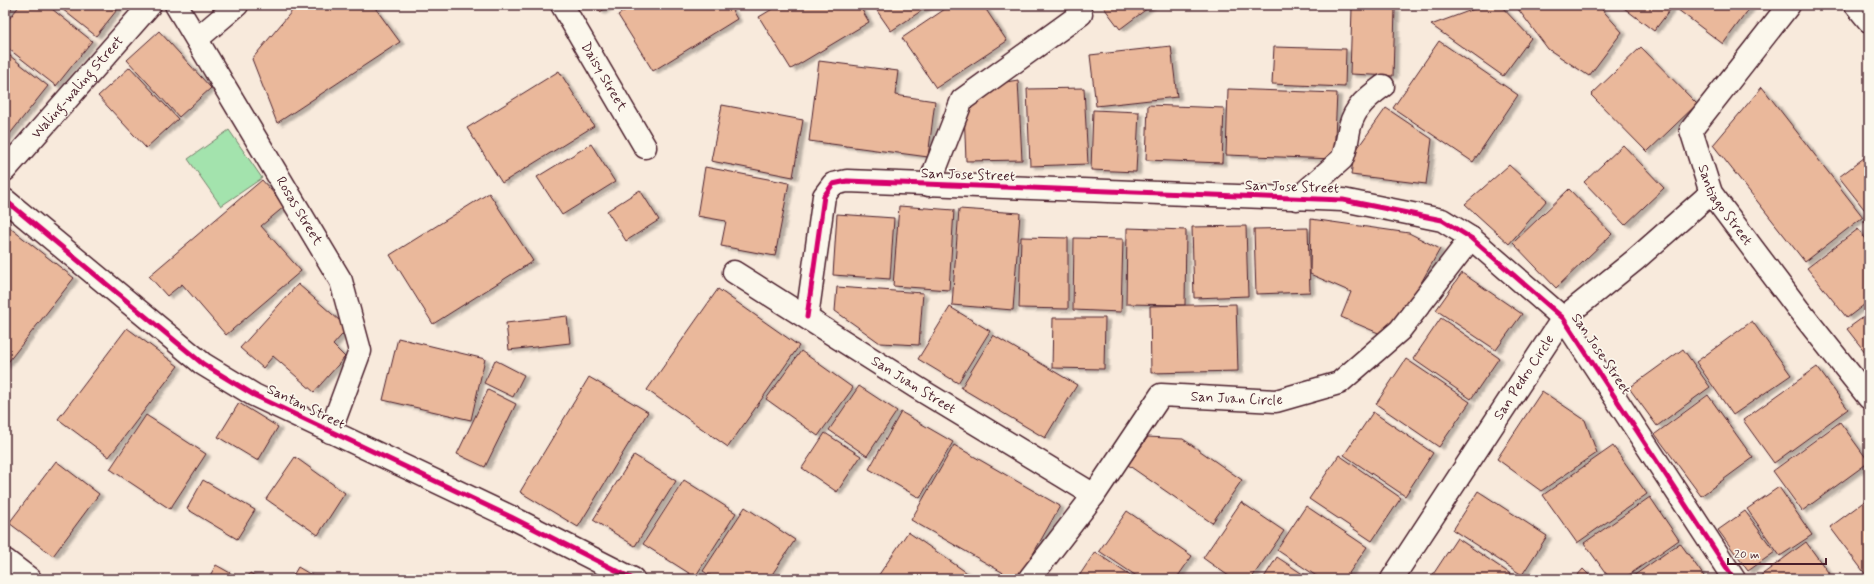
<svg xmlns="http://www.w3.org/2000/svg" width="1874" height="584" font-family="Mynerve,sans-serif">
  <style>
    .green { fill: #a3e3ad; stroke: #76816c }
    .building { fill: #eab89b; stroke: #4a1f2b; filter: url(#shadow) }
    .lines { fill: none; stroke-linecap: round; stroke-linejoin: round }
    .minor-casing { stroke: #4a1f2b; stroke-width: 25 }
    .minor { stroke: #fbf7ec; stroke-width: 22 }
    .cycleway-casing { stroke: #fbf7ec; stroke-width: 8 }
    .cycleway { stroke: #d6006c; stroke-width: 5 }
    .labels { text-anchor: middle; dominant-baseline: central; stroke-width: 3.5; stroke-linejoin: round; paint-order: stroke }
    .street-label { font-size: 14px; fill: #4a1f2b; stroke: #fbf7ec }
  </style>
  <defs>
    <filter id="shadow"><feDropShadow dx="4.5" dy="2.5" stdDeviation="1" flood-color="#0004"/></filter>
  </defs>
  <rect width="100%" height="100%" fill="#f8eadc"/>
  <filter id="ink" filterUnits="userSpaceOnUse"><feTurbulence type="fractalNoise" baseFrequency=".025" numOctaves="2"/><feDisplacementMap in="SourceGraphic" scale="8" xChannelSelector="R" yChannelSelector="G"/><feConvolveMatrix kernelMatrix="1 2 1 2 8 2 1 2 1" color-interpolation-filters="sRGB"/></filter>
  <g filter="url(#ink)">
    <path class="green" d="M229,130L262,178L221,206L188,159Z"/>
    <g class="building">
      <path d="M5,5H14L5,16Z"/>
      <path d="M20,5H47L92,41L56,86L5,46V24Z"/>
      <path d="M57,5H121L96,36Z"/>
      <path d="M297,5H373L400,42L277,123L252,59Z"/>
      <path d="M596,5H611L600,12Z"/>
      <path d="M634,5H729L737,19L653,71L618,15Z"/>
      <path d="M779,5H859L869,22L791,69L759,17Z"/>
      <path d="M873,5H930L891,31Z"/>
      <path d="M951,5H983L1007,41L936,88L902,38Z"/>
      <path d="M1102,5H1152L1120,29Z"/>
      <path d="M1437,5H1465V6Z"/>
      <path d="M1485,5H1500L1531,38L1503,76L1431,25Z"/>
      <path d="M1515,5H1598L1622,32L1589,76L1548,49Z"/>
      <path d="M1620,5H1752L1723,44L1673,6L1654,31Z"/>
      <path d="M1352,8L1395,9L1393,76L1350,74Z"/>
      <path d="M159,31L211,88L179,117L127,60Z"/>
      <path d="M1439,41L1518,95L1473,162L1393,108Z"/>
      <path d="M1171,46L1177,97L1096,106L1090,55Z"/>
      <path d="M1274,47L1346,49L1345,87L1272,84Z"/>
      <path d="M1641,47L1697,104L1647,152L1591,95Z"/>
      <path d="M5,52L48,86L5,140Z"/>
      <path d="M819,61L898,71L895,95L935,101L928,157L809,141Z"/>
      <path d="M130,67L178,119L146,148L98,96Z"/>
      <path d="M559,71L594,126L502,183L467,128Z"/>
      <path d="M1018,80L1022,160L966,161L964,109L1000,83Z"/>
      <path d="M1762,87L1863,217L1805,262L1713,145Z"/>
      <path d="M1084,88L1088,164L1030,166L1027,89Z"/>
      <path d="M1228,89L1337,93L1334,159L1226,155Z"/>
      <path d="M722,105L803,120L793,177L711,161Z"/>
      <path d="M1148,105L1224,108L1222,163L1146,160Z"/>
      <path d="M1386,108L1432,139L1426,184L1351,175L1354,153Z"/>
      <path d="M1093,110L1139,112L1136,172L1091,170Z"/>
      <path d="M591,144L615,182L562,215L537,177Z"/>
      <path d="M1623,145L1664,188L1625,225L1584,182Z"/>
      <path d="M1869,154V214H1868L1839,177Z"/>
      <path d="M1509,165L1547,200L1509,244L1465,204Z"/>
      <path d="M705,167L789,183L775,256L721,246L726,221L697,216Z"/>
      <path d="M262,180L285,206L261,226L301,271L226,335L182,284L167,296L149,276Z"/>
      <path d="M1569,189L1612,234L1556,288L1513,243Z"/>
      <path d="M640,190L659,220L626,241L607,211Z"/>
      <path d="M489,193L533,261L433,324L390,255Z"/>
      <path d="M899,206L954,210L949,290L893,286Z"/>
      <path d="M959,209L1020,213L1013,310L952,305Z"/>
      <path d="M837,214L894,218L890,279L833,275Z"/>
      <path d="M1869,217V227L1864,221Z"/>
      <path d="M1311,219L1409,233L1440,249L1390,338L1341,317L1351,292L1310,274Z"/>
      <path d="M5,224L74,278L5,366Z"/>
      <path d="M1246,226L1248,296L1194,298L1192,227Z"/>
      <path d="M1127,228L1186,230L1185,305L1126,304Z"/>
      <path d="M1308,228L1310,292L1256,294L1254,229Z"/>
      <path d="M1858,229L1869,243V301L1847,318L1807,268Z"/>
      <path d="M1021,237L1068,238V309L1019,308Z"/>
      <path d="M1074,238L1123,239L1121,312L1073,310Z"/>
      <path d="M1462,273L1522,314L1496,350L1436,310Z"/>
      <path d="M298,284L348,328L333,345L345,357L314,392L273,356L263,368L240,348Z"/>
      <path d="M837,287L923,293L919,345L880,343L855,325L835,311Z"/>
      <path d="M718,289L799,346L728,447L647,390Z"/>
      <path d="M1236,304L1238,371L1151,373L1150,306Z"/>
      <path d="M950,307L990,331L958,383L918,359Z"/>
      <path d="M1869,313V357L1847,329Z"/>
      <path d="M567,316L570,343L509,350L506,323Z"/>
      <path d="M1053,318H1105L1104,369L1052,368Z"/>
      <path d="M1441,318L1499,358L1471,399L1413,359Z"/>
      <path d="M1752,321L1791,375L1733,415L1696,362Z"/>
      <path d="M127,328L178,366L109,457L58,419Z"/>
      <path d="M993,335L1077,385L1045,438L961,388Z"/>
      <path d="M398,338L485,359L471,420L383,400Z"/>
      <path d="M1683,349L1710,387L1657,426L1629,388Z"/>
      <path d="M801,351L853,388L818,436L766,399Z"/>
      <path d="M1406,359L1470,402L1439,447L1376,404Z"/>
      <path d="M495,360L524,375L513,397L484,383Z"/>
      <path d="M1817,367L1848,409L1774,463L1743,420Z"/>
      <path d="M589,377L648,412L578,527L520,492Z"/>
      <path d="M859,386L897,411L867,456L829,430Z"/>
      <path d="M488,390L516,404L485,467L457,454Z"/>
      <path d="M1542,391L1585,420L1597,453L1541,491L1497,459Z"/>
      <path d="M1708,395L1753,458L1701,496L1655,434Z"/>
      <path d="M239,403L278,427L258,461L218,437Z"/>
      <path d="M901,412L953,442L920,498L869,469Z"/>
      <path d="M1373,412L1433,453L1405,496L1344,455Z"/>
      <path d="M146,415L206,454L170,509L110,469Z"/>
      <path d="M1840,422L1869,462L1802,511L1773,471Z"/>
      <path d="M825,433L861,456L837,492L802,468Z"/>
      <path d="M1148,437L1183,439L1242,480L1212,523L1128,465Z"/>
      <path d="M954,445L1060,506L1019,579H1014L911,520Z"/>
      <path d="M1613,446L1647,494L1577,543L1543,495Z"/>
      <path d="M634,455L676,481L635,546L593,520Z"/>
      <path d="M1339,455L1401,498L1372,541L1309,499Z"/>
      <path d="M295,457L345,493L318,535L266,499Z"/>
      <path d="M56,461L99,494L53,556L9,523Z"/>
      <path d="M203,480L255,510L237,539L187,509Z"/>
      <path d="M684,480L736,513L695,577L643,544Z"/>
      <path d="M1779,487L1812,535L1780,556L1747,509Z"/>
      <path d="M1478,491L1547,536L1522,575L1453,530Z"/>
      <path d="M1650,497L1679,540L1623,579H1610L1584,543Z"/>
      <path d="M1869,498V579L1830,527Z"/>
      <path d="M1241,502L1284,531L1251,579H1233L1203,558Z"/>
      <path d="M1306,506L1367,547L1345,579H1321L1277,550Z"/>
      <path d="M745,507L795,540L769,579H715L703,571Z"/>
      <path d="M1127,511L1192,556L1176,579H1141L1099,551Z"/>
      <path d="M1745,511L1775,552L1748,571L1718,530Z"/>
      <path d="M908,532L976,579H876Z"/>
      <path d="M1457,538L1515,577L1513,579H1430Z"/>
      <path d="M1806,542L1833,579H1756Z"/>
      <path d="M1680,543L1706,579H1629Z"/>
      <path d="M1095,552L1135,579H1077Z"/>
      <path d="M1277,557L1310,579H1263Z"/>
      <path d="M216,565L241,579H208Z"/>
      <path d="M298,567L318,579H291Z"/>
      <path d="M1583,569L1593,579H1574Z"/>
      <path d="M250,573L260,579H247Z"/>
    </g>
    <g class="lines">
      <defs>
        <g id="minor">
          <path id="s1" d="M176,5L341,281L360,351L330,432"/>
          <path id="s2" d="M562,5L645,147"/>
          <path id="s3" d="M1789,5L1691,130L1711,193L1799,310L1869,398"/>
          <path d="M1856,5L1869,21"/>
          <path d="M197,39L237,5"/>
          <path id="s4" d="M5,170L150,5"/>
          <path d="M929,185L962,100L1081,14"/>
          <path d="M1297,199L1342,159C1347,148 1347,138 1350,126C1355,107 1368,97 1383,86"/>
          <path d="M5,200L203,364L254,395L511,517L633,579"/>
          <path id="s5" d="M734,272L919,389L1094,495"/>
          <path d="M807,317L824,196L833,184L847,181L1343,200L1442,220L1471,238L1563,318L1734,579"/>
          <path d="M5,560L30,579"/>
          <path id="s6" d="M1030,578L1094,495L1161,395L1276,401L1339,383L1400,330L1471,238"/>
          <path id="s7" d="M1392,579L1563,318L1635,260L1711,193"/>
        </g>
      </defs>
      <use href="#minor" class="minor-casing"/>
      <use href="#minor" class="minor"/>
      <defs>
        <g id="cycleway">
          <path d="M5,200L203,364L254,395L511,517L633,579"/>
          <path d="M807,317L824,196L833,184L847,181L1343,200L1442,220L1471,238L1563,318L1734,579"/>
        </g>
      </defs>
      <use href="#cycleway" class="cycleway-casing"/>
      <use href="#cycleway" class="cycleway"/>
    </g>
  </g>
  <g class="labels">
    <g class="street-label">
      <text stroke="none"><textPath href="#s2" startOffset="83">Daisy Street</textPath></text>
      <text stroke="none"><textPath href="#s4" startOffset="110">Waling-waling Street</textPath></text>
      <text transform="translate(968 175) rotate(2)">San Jose Street</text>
      <text transform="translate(1292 187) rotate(2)">San Jose Street</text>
      <text stroke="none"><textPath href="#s3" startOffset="242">Santiago Street</textPath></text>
      <text stroke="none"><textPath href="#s1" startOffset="240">Rosas Street</textPath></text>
      <text transform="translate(1601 354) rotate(56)">San Jose Street</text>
      <text stroke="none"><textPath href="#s7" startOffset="241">San Pedro Circle</textPath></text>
      <text stroke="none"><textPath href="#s5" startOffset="212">San Juan Street</textPath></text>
      <text stroke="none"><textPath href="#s6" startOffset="301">San Juan Circle</textPath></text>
      <text transform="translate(306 407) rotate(26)">Santan Street</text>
    </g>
  </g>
  <rect width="1874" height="584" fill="none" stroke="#fbf7ec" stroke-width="20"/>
  <rect x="10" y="10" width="1854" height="564" fill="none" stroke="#4a1f2b" stroke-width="1.5" filter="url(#ink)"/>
  <path d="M1728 558v6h98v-6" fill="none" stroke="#4a1f2b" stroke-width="2"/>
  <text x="1734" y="558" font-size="12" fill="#4a1f2b" stroke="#fbf7ec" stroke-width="3" paint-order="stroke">20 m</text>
</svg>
